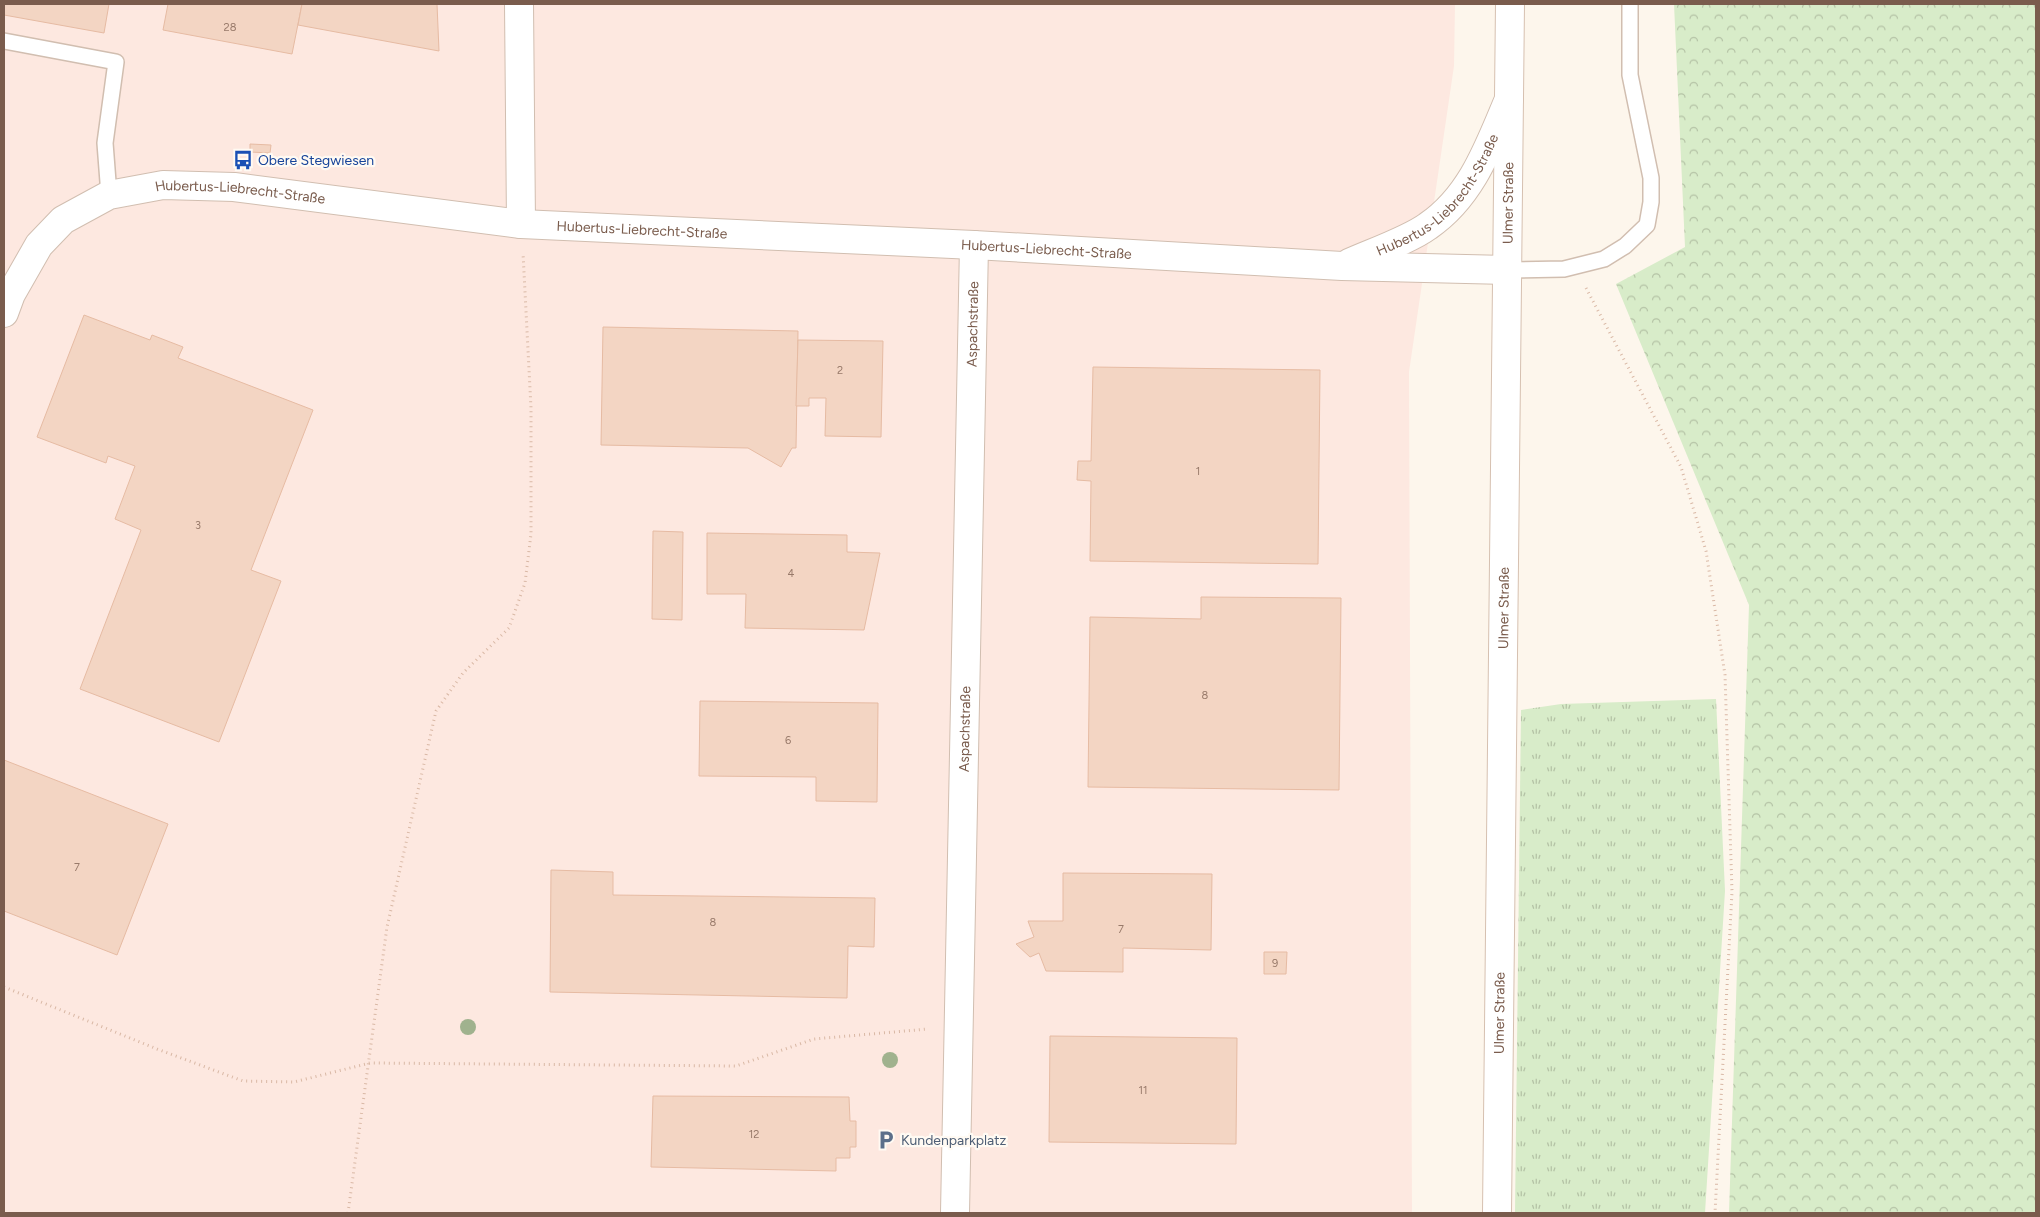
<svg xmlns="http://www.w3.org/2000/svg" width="2040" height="1217" font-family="Figtree,sans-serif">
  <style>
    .commercial { fill: #fde8e0 }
    .grass { fill: url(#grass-tufts) }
    .forest { fill: url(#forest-crowns) }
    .building { fill: #f3d5c3; stroke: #e6bba3 }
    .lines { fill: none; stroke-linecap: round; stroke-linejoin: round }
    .service-casing { stroke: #d1beb0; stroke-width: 18 }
    .minor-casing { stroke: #d1beb0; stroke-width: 30 }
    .secondary-casing { stroke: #d6c0b0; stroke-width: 30 }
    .path { stroke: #d9b8a5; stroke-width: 3; stroke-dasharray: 1 4; stroke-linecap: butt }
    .service { stroke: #fff; stroke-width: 15 }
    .minor { stroke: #fff; stroke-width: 28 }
    .secondary { stroke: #fff; stroke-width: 28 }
    .tree { fill: #a0b28e }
    .labels { text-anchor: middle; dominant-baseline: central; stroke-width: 4.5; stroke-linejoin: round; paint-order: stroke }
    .number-label { font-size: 11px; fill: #987a6a }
    .transit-label { font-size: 14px; fill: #164399; stroke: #fffaf3; text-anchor: start }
    .street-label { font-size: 14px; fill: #7a5c4d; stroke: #fffaf3 }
    .service-label { font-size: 14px; fill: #4e5e75; stroke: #fffaf3; text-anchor: start }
  </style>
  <defs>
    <pattern id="grass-tufts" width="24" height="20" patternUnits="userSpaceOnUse" patternTransform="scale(1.25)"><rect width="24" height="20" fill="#d8ecc9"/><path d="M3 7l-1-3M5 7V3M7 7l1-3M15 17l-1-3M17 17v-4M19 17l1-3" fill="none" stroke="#b4c2a5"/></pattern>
    <pattern id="forest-crowns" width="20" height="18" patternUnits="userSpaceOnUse" patternTransform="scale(1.25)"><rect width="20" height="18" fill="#d8ecc9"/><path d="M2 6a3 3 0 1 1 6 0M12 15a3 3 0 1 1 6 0" fill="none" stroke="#b4c2a5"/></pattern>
  </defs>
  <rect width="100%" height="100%" fill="#fdf6ec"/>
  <path class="commercial" d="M4,4H1455L1454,66L1409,372L1412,1213H4Z"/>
  <path class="grass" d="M1716,699L1725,891L1705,1213H1515L1521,710L1561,704Z"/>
  <path class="forest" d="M1674,4H2036V1213H1729L1749,605L1616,284L1685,247Z"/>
  <g class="building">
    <path d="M4,4H109L104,33L4,15Z"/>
    <path d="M168,4H302L292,54L163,30Z"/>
    <path d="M302,4H437L439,51L298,25Z"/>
    <path d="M250,144L271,145L270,153L250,152Z"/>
    <path d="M84,315L150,340L152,335L183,347L178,358L313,410L251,570L281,581L219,742L80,689L141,530L115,519L135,466L108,456L106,463L37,437Z"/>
    <path d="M603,327L798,331L796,448H792L781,467L748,448L601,445Z"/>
    <path d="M798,340L883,341L881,437L825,436L826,398H809V406H796Z"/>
    <path d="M1093,367L1320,370L1318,564L1090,561L1091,481L1077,480L1078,461H1091Z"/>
    <path d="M653,531L683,532L682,620L652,619Z"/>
    <path d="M707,533L847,535V552L880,553L864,630L745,628L746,594H707Z"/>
    <path d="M1201,597L1341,598L1339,790L1088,787L1090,617L1201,619Z"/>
    <path d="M700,701L878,703L877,802L816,801V777L699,776Z"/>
    <path d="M4,760L168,824L117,955L4,911Z"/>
    <path d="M551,870L613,872V895L875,898L874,947L848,946L847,998L550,992Z"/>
    <path d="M1063,873L1212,874L1211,950L1123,948V972L1046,971L1039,953L1030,957L1016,944L1034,937L1028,921H1063Z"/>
    <path d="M1264,952H1287L1286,974H1264Z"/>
    <path d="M1050,1036L1237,1038L1236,1144L1049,1142Z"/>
    <path d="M653,1096L849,1097L850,1121H856V1147H850V1158H836V1171L651,1167Z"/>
  </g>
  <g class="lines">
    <defs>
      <g id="service">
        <path d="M4,41L116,62L105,143L109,195"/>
        <path d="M1507,270L1564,269L1604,259L1625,246L1647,225L1651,202V178L1630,75V4"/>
      </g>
      <g id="minor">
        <path d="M519,4L521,224"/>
        <path id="s1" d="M1349,263C1371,253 1409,240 1428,226C1472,196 1489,146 1509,99"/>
        <path id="s2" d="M4,313L11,294L39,245L63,220L109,195L163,185L234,187L521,224L974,245L1342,266L1507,270"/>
        <path id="s3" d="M955,1213L974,245"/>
      </g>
      <g id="secondary">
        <path id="s4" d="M1497,1213L1510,4"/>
      </g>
    </defs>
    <use href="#service" class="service-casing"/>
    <use href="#minor" class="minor-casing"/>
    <use href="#secondary" class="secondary-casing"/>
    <g class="path">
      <path d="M1586,288L1681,467L1706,551L1725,675L1732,892L1715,1213"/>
      <path d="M4,987L157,1049L243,1081L294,1082L370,1063L736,1066L814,1039L928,1029"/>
      <path d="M348,1213L387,927L436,711L463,673L509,628L525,583L531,534V408L523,253"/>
    </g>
    <use href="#service" class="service"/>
    <use href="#minor" class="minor"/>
    <use href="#secondary" class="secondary"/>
  </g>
  <g class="tree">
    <circle cx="468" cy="1027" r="8"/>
    <circle cx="890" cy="1060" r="8"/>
  </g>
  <defs>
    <symbol id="bus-bare" viewBox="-9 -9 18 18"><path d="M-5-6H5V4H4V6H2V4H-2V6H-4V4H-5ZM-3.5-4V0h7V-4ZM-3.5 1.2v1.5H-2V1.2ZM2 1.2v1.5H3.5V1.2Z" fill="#1a4fb4" stroke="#fffaf3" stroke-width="2.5" paint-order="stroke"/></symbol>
    <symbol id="parking-bare" viewBox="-9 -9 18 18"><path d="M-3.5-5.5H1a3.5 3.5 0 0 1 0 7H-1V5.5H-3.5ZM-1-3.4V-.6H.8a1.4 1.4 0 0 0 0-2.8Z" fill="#5c6f8a" stroke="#fffaf3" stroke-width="2.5" paint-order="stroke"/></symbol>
  </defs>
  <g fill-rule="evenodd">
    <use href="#bus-bare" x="229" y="146" width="28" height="28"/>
    <use href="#parking-bare" x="872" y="1126" width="28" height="28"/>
  </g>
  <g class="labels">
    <g class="number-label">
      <text x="230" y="27">28</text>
      <text x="840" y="370">2</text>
      <text x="1198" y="471">1</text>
      <text x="198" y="525">3</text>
      <text x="791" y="573">4</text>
      <text x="1205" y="695">8</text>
      <text x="788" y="740">6</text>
      <text x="77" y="867">7</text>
      <text x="713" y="922">8</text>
      <text x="1121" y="929">7</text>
      <text x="1275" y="963">9</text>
      <text x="1143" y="1090">11</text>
      <text x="754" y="1134">12</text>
    </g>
    <g class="transit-label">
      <text x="258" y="160">Obere Stegwiesen</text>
    </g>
    <g class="street-label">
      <text stroke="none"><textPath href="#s1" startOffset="116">Hubertus-Liebrecht-Straße</textPath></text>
      <text stroke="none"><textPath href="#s2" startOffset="296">Hubertus-Liebrecht-Straße</textPath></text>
      <text stroke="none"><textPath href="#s4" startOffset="1010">Ulmer Straße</textPath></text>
      <text stroke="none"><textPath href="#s2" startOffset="700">Hubertus-Liebrecht-Straße</textPath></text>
      <text stroke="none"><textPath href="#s2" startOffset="1105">Hubertus-Liebrecht-Straße</textPath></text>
      <text stroke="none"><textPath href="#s3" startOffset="889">Aspachstraße</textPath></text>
      <text stroke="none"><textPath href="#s4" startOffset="605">Ulmer Straße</textPath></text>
      <text stroke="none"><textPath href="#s3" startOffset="484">Aspachstraße</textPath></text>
      <text stroke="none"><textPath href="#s4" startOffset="200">Ulmer Straße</textPath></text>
    </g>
    <g class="service-label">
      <text x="901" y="1140">Kundenparkplatz</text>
    </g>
  </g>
  <rect width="2040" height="1217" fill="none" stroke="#7a5c4d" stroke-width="10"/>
</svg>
